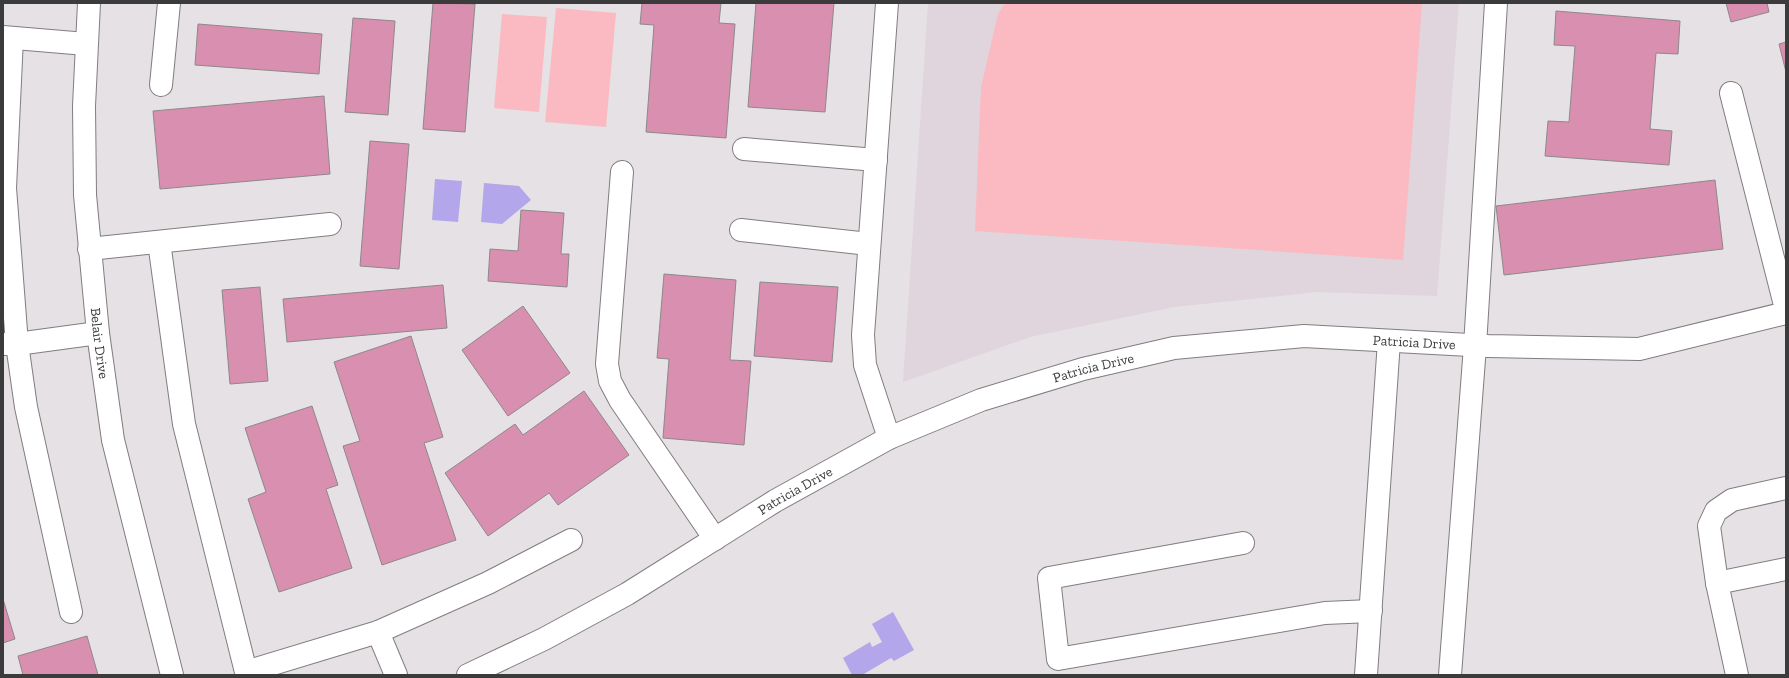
<svg xmlns="http://www.w3.org/2000/svg" width="1789" height="678" font-family="'Zilla Slab',serif">
  <style>
    .built { fill: #e0d4dd }
    .green { fill: #fbbac1 }
    .water { fill: #b4a6ea }
    .building { fill: #d98faf; stroke: #8e888a }
    .lines { fill: none; stroke-linecap: round; stroke-linejoin: round }
    .minor-casing { stroke: #817d80; stroke-width: 24 }
    .minor { stroke: #fff; stroke-width: 22 }
    .labels { text-anchor: middle; dominant-baseline: central; stroke-width: 4; stroke-linejoin: round; paint-order: stroke }
    .street-label { font-size: 14px; fill: #3c3b3c; stroke: #e5e1e4 }
  </style>
  <rect width="100%" height="100%" fill="#e5e1e4"/>
  <path class="built" d="M928,3H1459L1437,296L1317,292L1174,307L1030,337L903,382Z"/>
  <g class="green">
    <path d="M1005,3H1422L1403,260L975,231L981,87L998,14Z"/>
    <path d="M556,8L616,13L606,127L545,122Z"/>
    <path d="M502,14L547,17L539,112L494,108Z"/>
  </g>
  <g class="water">
    <path d="M435,179L462,181L458,222L432,220Z"/>
    <path d="M484,183L519,186L531,200L502,224L481,222Z"/>
    <path d="M893,612L914,650L894,661L891,658L862,675H852L843,658L870,642L872,647L882,642L872,624Z"/>
  </g>
  <g class="building">
    <path d="M433,3L475,4L465,132L423,129Z"/>
    <path d="M642,3H721L719,23L735,24L726,138L646,132L654,25L640,24Z"/>
    <path d="M756,3H834L825,112L748,107Z"/>
    <path d="M1726,3H1767L1769,12L1731,22Z"/>
    <path d="M1556,11L1680,21L1678,54L1656,53L1650,129L1672,131L1669,165L1545,156L1548,121L1569,122L1575,46L1554,45Z"/>
    <path d="M353,18L395,21L388,115L345,112Z"/>
    <path d="M198,24L322,34L319,74L195,65Z"/>
    <path d="M1786,42V72L1779,44Z"/>
    <path d="M324,96L330,174L160,189L153,111Z"/>
    <path d="M370,141L409,144L399,269L360,266Z"/>
    <path d="M1715,180L1723,249L1504,275L1496,206Z"/>
    <path d="M521,210L564,213L561,254H569L567,287L488,281L490,249L518,251Z"/>
    <path d="M664,274L736,280L730,360L751,361L744,445L663,438L669,359L657,358Z"/>
    <path d="M760,282L838,287L832,362L754,356Z"/>
    <path d="M443,285L447,328L287,342L283,299Z"/>
    <path d="M260,287L268,381L230,384L222,290Z"/>
    <path d="M523,306L570,373L508,416L462,350Z"/>
    <path d="M411,336L443,437L424,443L456,540L382,565L343,446L360,441L334,362Z"/>
    <path d="M584,391L629,455L558,505L549,493L488,536L445,473L515,424L523,435Z"/>
    <path d="M312,406L338,485L326,489L352,568L279,592L248,499L266,492L245,428Z"/>
    <path d="M3,599L15,639L3,643Z"/>
    <path d="M87,636L98,675H23L18,656Z"/>
  </g>
  <g class="lines">
    <defs>
      <g id="minor">
        <path id="s1" d="M89,3L84,106L85,195L98,333L113,440L172,675"/>
        <path d="M887,3L863,335L865,365L889,438"/>
        <path d="M3,37L86,44"/>
        <path d="M12,38L5,188L17,344L26,407L71,612"/>
        <path d="M161,85L169,3"/>
        <path d="M1731,93L1786,309"/>
        <path d="M744,149L876,160"/>
        <path d="M622,172L607,364L610,381L620,400L715,539"/>
        <path d="M741,230L869,244"/>
        <path d="M159,242L184,424L246,672L378,632L488,583L571,540"/>
        <path d="M89,249L330,224"/>
        <path d="M3,344H17L98,333"/>
        <path d="M1243,543L1049,578L1058,659L1325,613L1371,611"/>
        <path d="M1717,583L1786,569"/>
        <path d="M378,632L396,675"/>
        <path id="s2" d="M468,675L544,639L627,594L775,501L889,438L981,400L1083,369L1174,348L1304,336L1488,346L1639,349L1786,313"/>
        <path d="M1366,675L1389,341"/>
        <path d="M1450,675L1475,346L1496,3"/>
        <path d="M1737,675L1717,583L1709,526L1716,511L1732,500L1786,488"/>
      </g>
    </defs>
    <use href="#minor" class="minor-casing"/>
    <use href="#minor" class="minor"/>
  </g>
  <g class="labels">
    <g class="street-label">
      <text stroke="none"><textPath href="#s2" startOffset="1024">Patricia Drive</textPath></text>
      <text stroke="none"><textPath href="#s1" startOffset="341">Belair Drive</textPath></text>
      <text stroke="none"><textPath href="#s2" startOffset="700">Patricia Drive</textPath></text>
      <text stroke="none"><textPath href="#s2" startOffset="376">Patricia Drive</textPath></text>
    </g>
  </g>
  <rect width="1789" height="678" fill="none" stroke="#3c3b3c" stroke-width="8"/>
</svg>
